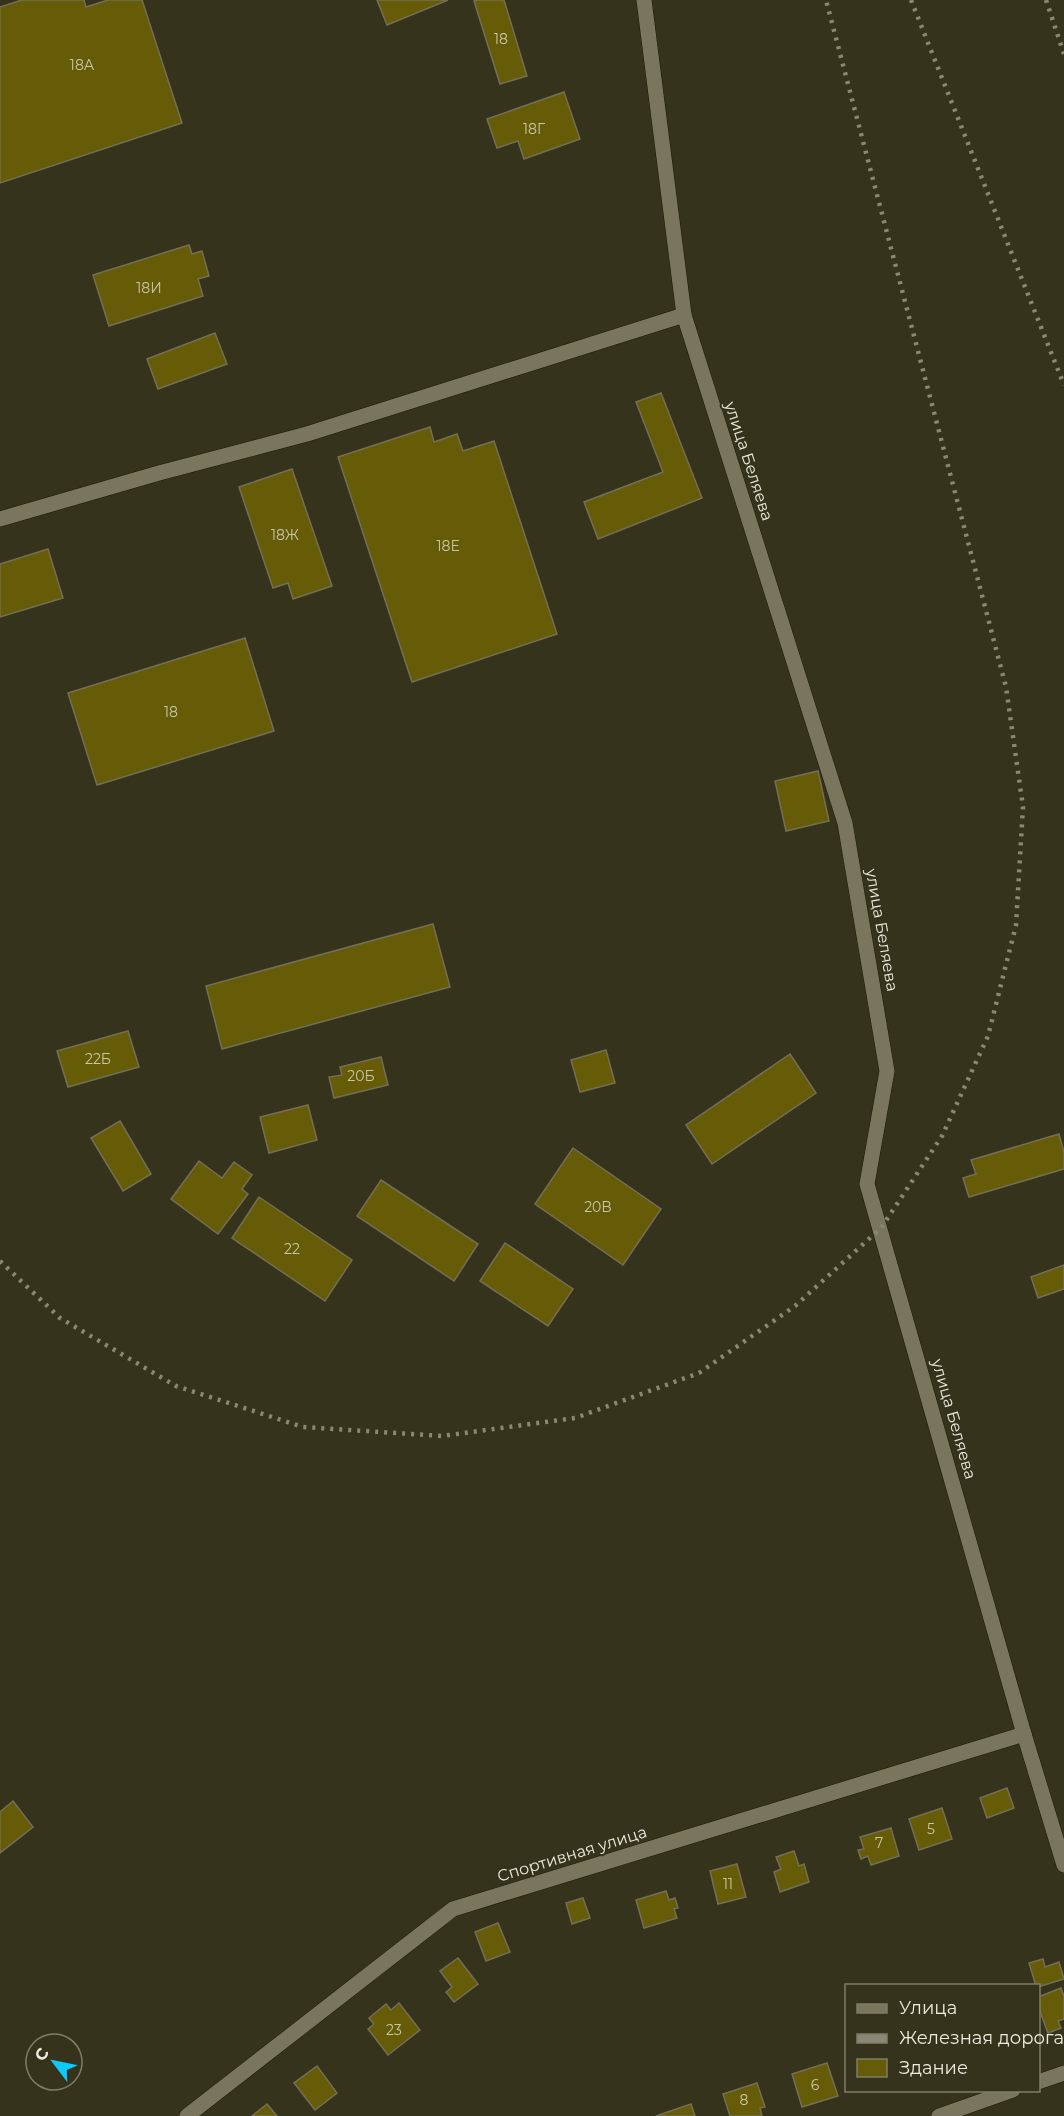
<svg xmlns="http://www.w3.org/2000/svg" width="1064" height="2116" font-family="Montserrat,sans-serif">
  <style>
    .building { fill: #665b07; stroke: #736f57; stroke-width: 1.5 }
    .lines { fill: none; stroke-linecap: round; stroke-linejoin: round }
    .street-casing { stroke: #1d1a05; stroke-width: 16 }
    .street { stroke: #7a765e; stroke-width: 15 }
    .rail { stroke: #8a8774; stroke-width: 4.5; stroke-dasharray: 3 6; stroke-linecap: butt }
    .labels { text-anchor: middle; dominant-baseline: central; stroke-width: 4.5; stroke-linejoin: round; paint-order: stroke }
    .number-label { font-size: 14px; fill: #cac6a7 }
    .street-label { font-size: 16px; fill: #eceadc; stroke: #36331c }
  </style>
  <rect width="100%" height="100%" fill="#36331c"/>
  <g class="building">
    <path d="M22,0H84L86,7L108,0H142L182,123L0,183V7Z"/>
    <path d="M377,0H448L387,25Z"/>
    <path d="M478,0H504L527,76L500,84L474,1Z"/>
    <path d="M564,92L580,139L524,159L518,141L497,148L487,119Z"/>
    <path d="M189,245L192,254L202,251L209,276L198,279L203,296L109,326L93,275Z"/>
    <path d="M215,333L227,364L158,389L147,359Z"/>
    <path d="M661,393L702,498L598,539L584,502L663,472L636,402Z"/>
    <path d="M430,427L434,442L457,434L463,451L494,441L557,634L412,682L338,457Z"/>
    <path d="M292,469L332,586L293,599L288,583L273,588L239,487Z"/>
    <path d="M48,549L63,598L0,617V564Z"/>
    <path d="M245,638L274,731L97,785L68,693Z"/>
    <path d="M818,771L829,821L786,831L775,781Z"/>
    <path d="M433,924L450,987L222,1049L206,986Z"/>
    <path d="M128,1031L139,1067L68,1087L57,1051Z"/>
    <path d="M606,1050L615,1083L580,1092L571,1060Z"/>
    <path d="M790,1054L816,1093L712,1164L686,1125Z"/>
    <path d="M381,1057L388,1085L334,1098L329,1077L342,1075L340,1067Z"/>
    <path d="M308,1105L317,1140L269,1153L260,1117Z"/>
    <path d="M120,1121L151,1174L123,1191L91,1138Z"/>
    <path d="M1059,1134L1064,1152V1169L969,1197L963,1178L976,1174L971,1160Z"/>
    <path d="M573,1148L661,1209L623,1265L535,1204Z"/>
    <path d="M199,1161L222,1178L234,1162L252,1175L242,1189L248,1194L218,1234L171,1199Z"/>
    <path d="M381,1180L478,1244L454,1281L357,1216Z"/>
    <path d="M259,1197L352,1260L325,1301L232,1238Z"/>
    <path d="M505,1243L573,1289L548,1326L480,1281Z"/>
    <path d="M1064,1265V1289L1038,1298L1031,1277Z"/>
    <path d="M1007,1788L1014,1808L987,1818L980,1798Z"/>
    <path d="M13,1801L33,1827L0,1853V1812Z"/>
    <path d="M942,1808L952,1839L919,1850L909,1819Z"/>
    <path d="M891,1828L899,1856L871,1865L868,1856L861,1859L858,1850L864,1849L860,1837Z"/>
    <path d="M794,1851L799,1866L804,1864L809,1882L780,1892L774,1872L781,1869L776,1857Z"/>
    <path d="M737,1864L746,1897L718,1904L710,1871Z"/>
    <path d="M666,1891L669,1900L675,1898L678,1908L674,1909L677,1918L644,1928L636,1900Z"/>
    <path d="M583,1898L590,1918L572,1924L566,1903Z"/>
    <path d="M498,1923L510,1952L486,1961L475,1932Z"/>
    <path d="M458,1958L478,1984L454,2002L446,1992L452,1987L440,1971Z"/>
    <path d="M1043,1959L1045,1967L1059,1962L1064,1979L1038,1987L1036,1986L1029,1963Z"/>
    <path d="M1061,1988L1064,1996V2019L1058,2021L1061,2028L1048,2033L1038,2006V1997Z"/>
    <path d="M399,2003L420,2030L388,2055L368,2029L374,2024L369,2018L386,2004L391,2010Z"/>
    <path d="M827,2063L838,2096L802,2107L792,2074Z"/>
    <path d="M317,2066L337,2093L315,2110L294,2083Z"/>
    <path d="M757,2083L765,2107L760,2108L762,2116H730L723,2094Z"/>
    <path d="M267,2104L277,2116H252Z"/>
    <path d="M691,2104L695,2116H656Z"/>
  </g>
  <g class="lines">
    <defs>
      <g id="street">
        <path d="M644,0L684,315L845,823L887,1071L867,1184L1024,1734L1064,1865"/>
        <path d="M0,519L159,473L307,434L684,315"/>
        <path d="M1038,2082L1064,2073"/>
        <path d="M187,2116L453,1909L1024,1734"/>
        <path d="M939,2116L1013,2090"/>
      </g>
    </defs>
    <use href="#street" class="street-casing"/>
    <use href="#street" class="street"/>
    <g class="rail">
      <path d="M911,0L1064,385"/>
      <path d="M1046,0L1064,54"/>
      <path d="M0,1261L60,1318L176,1386L303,1427L442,1436L575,1418L699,1373L795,1306L881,1228L942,1136L988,1036L1016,925L1023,807L1006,687L826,0"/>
    </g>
  </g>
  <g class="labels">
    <g class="number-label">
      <text x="501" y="39">18</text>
      <text x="82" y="65">18А</text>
      <text x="534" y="129">18Г</text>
      <text x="149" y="288">18И</text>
      <text x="285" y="535">18Ж</text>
      <text x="448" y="546">18Е</text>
      <text x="171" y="712">18</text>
      <text x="98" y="1059">22Б</text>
      <text x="361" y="1076">20Б</text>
      <text x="598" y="1207">20В</text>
      <text x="292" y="1249">22</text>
      <text x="931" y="1829">5</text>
      <text x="879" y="1843">7</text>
      <text x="728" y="1884">11</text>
      <text x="394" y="2030">23</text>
      <text x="815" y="2085">6</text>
      <text x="744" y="2100">8</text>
    </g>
    <g class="street-label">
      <text transform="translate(749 461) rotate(72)">улица Беляева</text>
      <text transform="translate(882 930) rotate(80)">улица Беляева</text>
      <text transform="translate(954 1419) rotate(74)">улица Беляева</text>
      <text transform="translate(572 1854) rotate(-17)">Спортивная улица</text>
    </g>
  </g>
  <rect x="845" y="1984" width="195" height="108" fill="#36331c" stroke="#7f7c69" stroke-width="1.5"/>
  <rect x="857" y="2004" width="30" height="9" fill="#7a765e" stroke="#7f7c69" stroke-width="1.5"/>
  <text x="899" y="2014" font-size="18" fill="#eceadc">Улица</text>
  <rect x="857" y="2034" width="30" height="9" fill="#8a8774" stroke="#7f7c69" stroke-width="1.5"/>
  <text x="899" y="2044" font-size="18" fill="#eceadc">Железная дорога</text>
  <rect x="857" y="2059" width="30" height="18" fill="#665b07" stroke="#7f7c69" stroke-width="1.5"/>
  <text x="899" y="2074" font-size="18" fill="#eceadc">Здание</text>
  <g transform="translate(54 2062) rotate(302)"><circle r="28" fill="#36331c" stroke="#7f7c69" stroke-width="1.5"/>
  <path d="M0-4.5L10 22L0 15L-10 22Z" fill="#0ccafa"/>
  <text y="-9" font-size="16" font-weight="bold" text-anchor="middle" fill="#eceadc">С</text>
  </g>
</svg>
